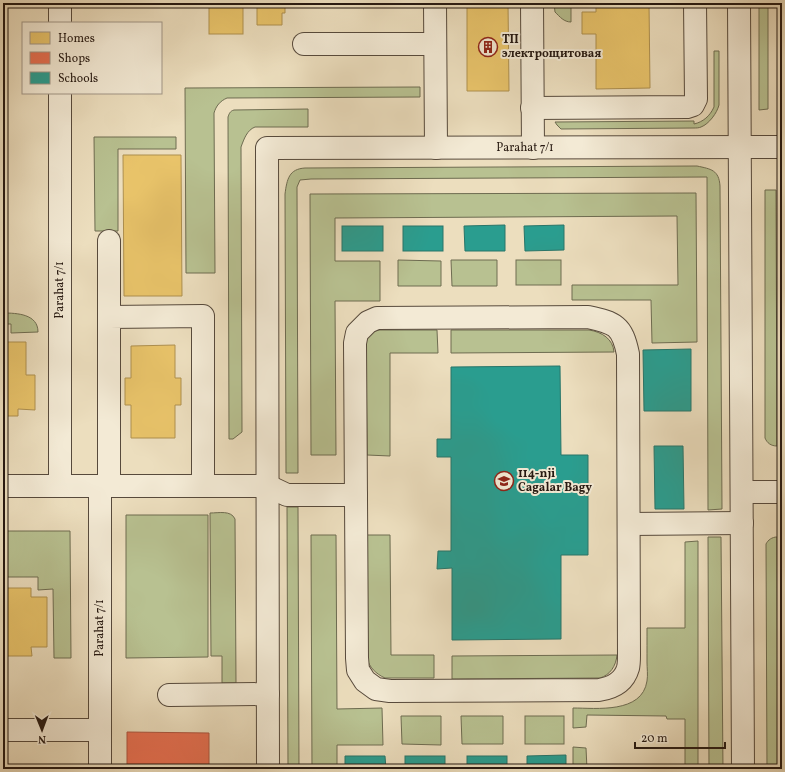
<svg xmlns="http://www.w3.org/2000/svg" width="785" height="772" font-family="Vollkorn,serif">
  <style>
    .green { fill: #b8c191; stroke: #6e6c51 }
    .homes { fill: #e9c46a; stroke: #ae904f }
    .shops { fill: #e76f51; stroke: #ad553e }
    .schools { fill: #2a9d8f; stroke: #287569 }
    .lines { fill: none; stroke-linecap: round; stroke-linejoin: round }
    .minor-casing { stroke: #574a3c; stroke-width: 24 }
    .minor { stroke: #f3ead5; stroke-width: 22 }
    .labels { text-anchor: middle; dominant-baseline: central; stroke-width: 4; stroke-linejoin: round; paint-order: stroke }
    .poi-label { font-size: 12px; font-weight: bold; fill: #251811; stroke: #f3ead5; text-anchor: start }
    .street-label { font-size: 12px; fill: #251811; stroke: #f3ead5 }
  </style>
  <rect width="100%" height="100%" fill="#ecdebe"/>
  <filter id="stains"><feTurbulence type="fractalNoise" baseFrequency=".005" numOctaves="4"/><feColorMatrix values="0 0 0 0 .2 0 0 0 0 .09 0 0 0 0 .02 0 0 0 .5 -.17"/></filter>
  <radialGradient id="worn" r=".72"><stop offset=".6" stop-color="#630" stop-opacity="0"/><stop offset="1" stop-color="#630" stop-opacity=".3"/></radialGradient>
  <g class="green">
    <path d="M554,3H571V22C564,22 560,17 555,12Z"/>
    <path d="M759,3H768V109L759,110Z"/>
    <rect x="779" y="3" width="3" height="95"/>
    <path d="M714,51H719V105C717,113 709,124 701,127C699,128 696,128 694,128L561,129L557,125L555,122L694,121V124C703,122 710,116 714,107Z"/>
    <path d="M420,87V97L227,98C220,101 216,106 214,113L215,273H186L185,88Z"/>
    <path d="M308,109V127H255C247,130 244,139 241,147L242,432L233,439H229L228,117C229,114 230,111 234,110Z"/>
    <path d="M94,137H176V149H118V231H95Z"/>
    <path d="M697,166C711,169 719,170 720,186L722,509L708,510L707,177L311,179L300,180L297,187L298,473H286L285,194C287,179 289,169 305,168Z"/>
    <path d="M765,190H776L777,446C771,446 767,443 765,438Z"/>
    <path d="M696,193L697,342L652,343L651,300H572V285H678L677,216L335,218V261H380V301H335L336,455H311L310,194Z"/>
    <path d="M398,260L441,261V286H398Z"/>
    <path d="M451,260H497V286H452Z"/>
    <rect x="516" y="260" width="45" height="25"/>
    <path d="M3,313C17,313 38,314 38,332L11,333V324H3Z"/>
    <path d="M376,330H437L438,353H390V456L367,455L366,342L367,338Z"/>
    <path d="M451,330H589C602,332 613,339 614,352L451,353Z"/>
    <path d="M287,507H298L299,769H288Z"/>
    <path d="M210,513C219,513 231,510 235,519L236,683H222V656H211Z"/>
    <path d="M126,515H208V657L126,658Z"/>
    <path d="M3,531H70L71,658H54L53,589L38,590V577H3Z"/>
    <path d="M311,535H336L337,709L382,708L383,745H337V769H312Z"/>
    <path d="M367,535H390L391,655H434V678H385C376,674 369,667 367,658Z"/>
    <path d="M708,537H721L723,769H709Z"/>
    <path d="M777,537L778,769H767L766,544C768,540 772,537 777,537Z"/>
    <path d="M698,541V769H685V719H667L666,716L587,715L586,727L573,728V708C596,708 642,714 647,681C648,675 647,668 647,662C647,651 647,640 647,628H685V542Z"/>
    <path d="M617,655C616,666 610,675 600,678L452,679V656Z"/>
    <path d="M401,716H441V745L402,744Z"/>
    <path d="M461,716H503V744H462Z"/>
    <rect x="525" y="716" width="39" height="28"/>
    <path d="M573,747L586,748L587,769H573Z"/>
  </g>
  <g class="homes">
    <rect x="209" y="3" width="34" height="31"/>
    <path d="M257,3H285V13H282V25H257Z"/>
    <path d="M467,3H508L509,91H467Z"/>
    <path d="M596,3H649L650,88L596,89V34H582V12H596Z"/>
    <path d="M123,155H181L182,296H124Z"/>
    <path d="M3,342H26V375H35V410L18,409V416H3Z"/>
    <path d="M175,345V378H181V405H175V438H131V405H125V378H131V346Z"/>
    <path d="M3,588H31V597H47V647H31L32,656H3Z"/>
  </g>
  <path class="shops" d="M127,732L209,733V769H127Z"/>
  <g class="schools">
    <path d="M505,225V251H465L464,226Z"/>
    <path d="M564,225V250L525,251L524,226Z"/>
    <rect x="342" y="226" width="41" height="25"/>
    <rect x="403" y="226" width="40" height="25"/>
    <path d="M691,349V411H644L643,350Z"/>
    <path d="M560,366L561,455H588V555H561V639L452,640V568L437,569L438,551H451V457H437V439H451V367Z"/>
    <path d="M654,446H683L684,509H655Z"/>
    <path d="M566,755V769H527V756Z"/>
    <path d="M345,756H385L386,769H345Z"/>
    <rect x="405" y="756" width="40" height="13"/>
    <rect x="467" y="756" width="40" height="13"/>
  </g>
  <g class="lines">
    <defs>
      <g id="minor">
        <path d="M60,3V23"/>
        <path d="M435,3L436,148"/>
        <path d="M532,3L533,148"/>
        <path d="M739,3L743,769"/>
        <path d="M304,44H435"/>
        <path d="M60,93V486"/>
        <path d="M532,108L687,107L693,105L696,99L695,3"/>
        <path d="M109,317V241"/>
        <path d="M588,317C615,323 622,325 628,354L629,655C629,659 629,664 628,668C624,682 612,688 599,690L390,691L376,689L365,681L358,670L357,658L355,343L357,333L368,322L377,318Z"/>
        <path d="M3,486H268L287,495H356"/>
        <path d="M100,486V769"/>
        <path d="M109,486V317L203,316V486"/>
        <path d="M742,492H782"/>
        <path d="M629,524L742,523"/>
        <path d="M169,695L268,694"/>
        <path d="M3,730H100"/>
        <path d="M268,769L267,148L782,147"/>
      </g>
    </defs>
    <use href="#minor" class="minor-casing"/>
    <use href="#minor" class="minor"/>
  </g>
  <defs>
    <symbol id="building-ring" viewBox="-11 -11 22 22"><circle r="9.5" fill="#f3ead5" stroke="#8f2418" stroke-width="1.5"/><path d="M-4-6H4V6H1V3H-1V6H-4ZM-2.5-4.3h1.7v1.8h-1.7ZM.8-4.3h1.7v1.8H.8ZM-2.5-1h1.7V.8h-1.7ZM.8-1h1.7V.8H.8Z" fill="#8f2418"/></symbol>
    <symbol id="school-ring" viewBox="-11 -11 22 22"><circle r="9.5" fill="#f3ead5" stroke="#8f2418" stroke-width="1.5"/><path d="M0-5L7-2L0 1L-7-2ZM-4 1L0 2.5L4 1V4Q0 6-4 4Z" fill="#8f2418"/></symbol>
  </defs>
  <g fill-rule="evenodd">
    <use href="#building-ring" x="477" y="36" width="22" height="22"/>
    <use href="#school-ring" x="493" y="470" width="22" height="22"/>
  </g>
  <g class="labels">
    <g class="poi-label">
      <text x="502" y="40">ТП<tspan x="502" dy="14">электрощитовая</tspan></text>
      <text x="518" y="474">114-nji<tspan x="518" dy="14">Cagalar Bagy</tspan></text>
    </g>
    <g class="street-label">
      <text x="525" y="148">Parahat 7/1</text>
      <text transform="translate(60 290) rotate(-90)">Parahat 7/1</text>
      <text transform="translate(100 628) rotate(-90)">Parahat 7/1</text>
    </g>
  </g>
  <rect width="785" height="772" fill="none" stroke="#ecdebe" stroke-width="16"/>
  <rect x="4" y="4" width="777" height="764" fill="none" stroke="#251811" stroke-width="2"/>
  <rect x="8" y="8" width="769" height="756" fill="none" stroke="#251811"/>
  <rect x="22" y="22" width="140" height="72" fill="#f3ead5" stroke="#a19687"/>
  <rect x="30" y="32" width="20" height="12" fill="#e9c46a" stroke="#a19687"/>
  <text x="58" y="42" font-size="12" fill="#251811">Homes</text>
  <rect x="30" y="52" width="20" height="12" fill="#e76f51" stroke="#a19687"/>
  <text x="58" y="62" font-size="12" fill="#251811">Shops</text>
  <rect x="30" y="72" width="20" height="12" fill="#2a9d8f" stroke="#a19687"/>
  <text x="58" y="82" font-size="12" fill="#251811">Schools</text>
  <g transform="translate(42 730) rotate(179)" stroke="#f3ead5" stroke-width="3" paint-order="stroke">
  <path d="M0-3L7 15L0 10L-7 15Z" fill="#251811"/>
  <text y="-6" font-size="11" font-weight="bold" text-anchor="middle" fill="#251811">N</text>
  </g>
  <path d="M635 742v6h90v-6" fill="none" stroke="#251811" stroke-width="2"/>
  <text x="641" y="742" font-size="12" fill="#251811" stroke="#f3ead5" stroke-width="3" paint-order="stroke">20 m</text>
  <rect width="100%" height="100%" filter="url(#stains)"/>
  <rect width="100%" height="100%" fill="url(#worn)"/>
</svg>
